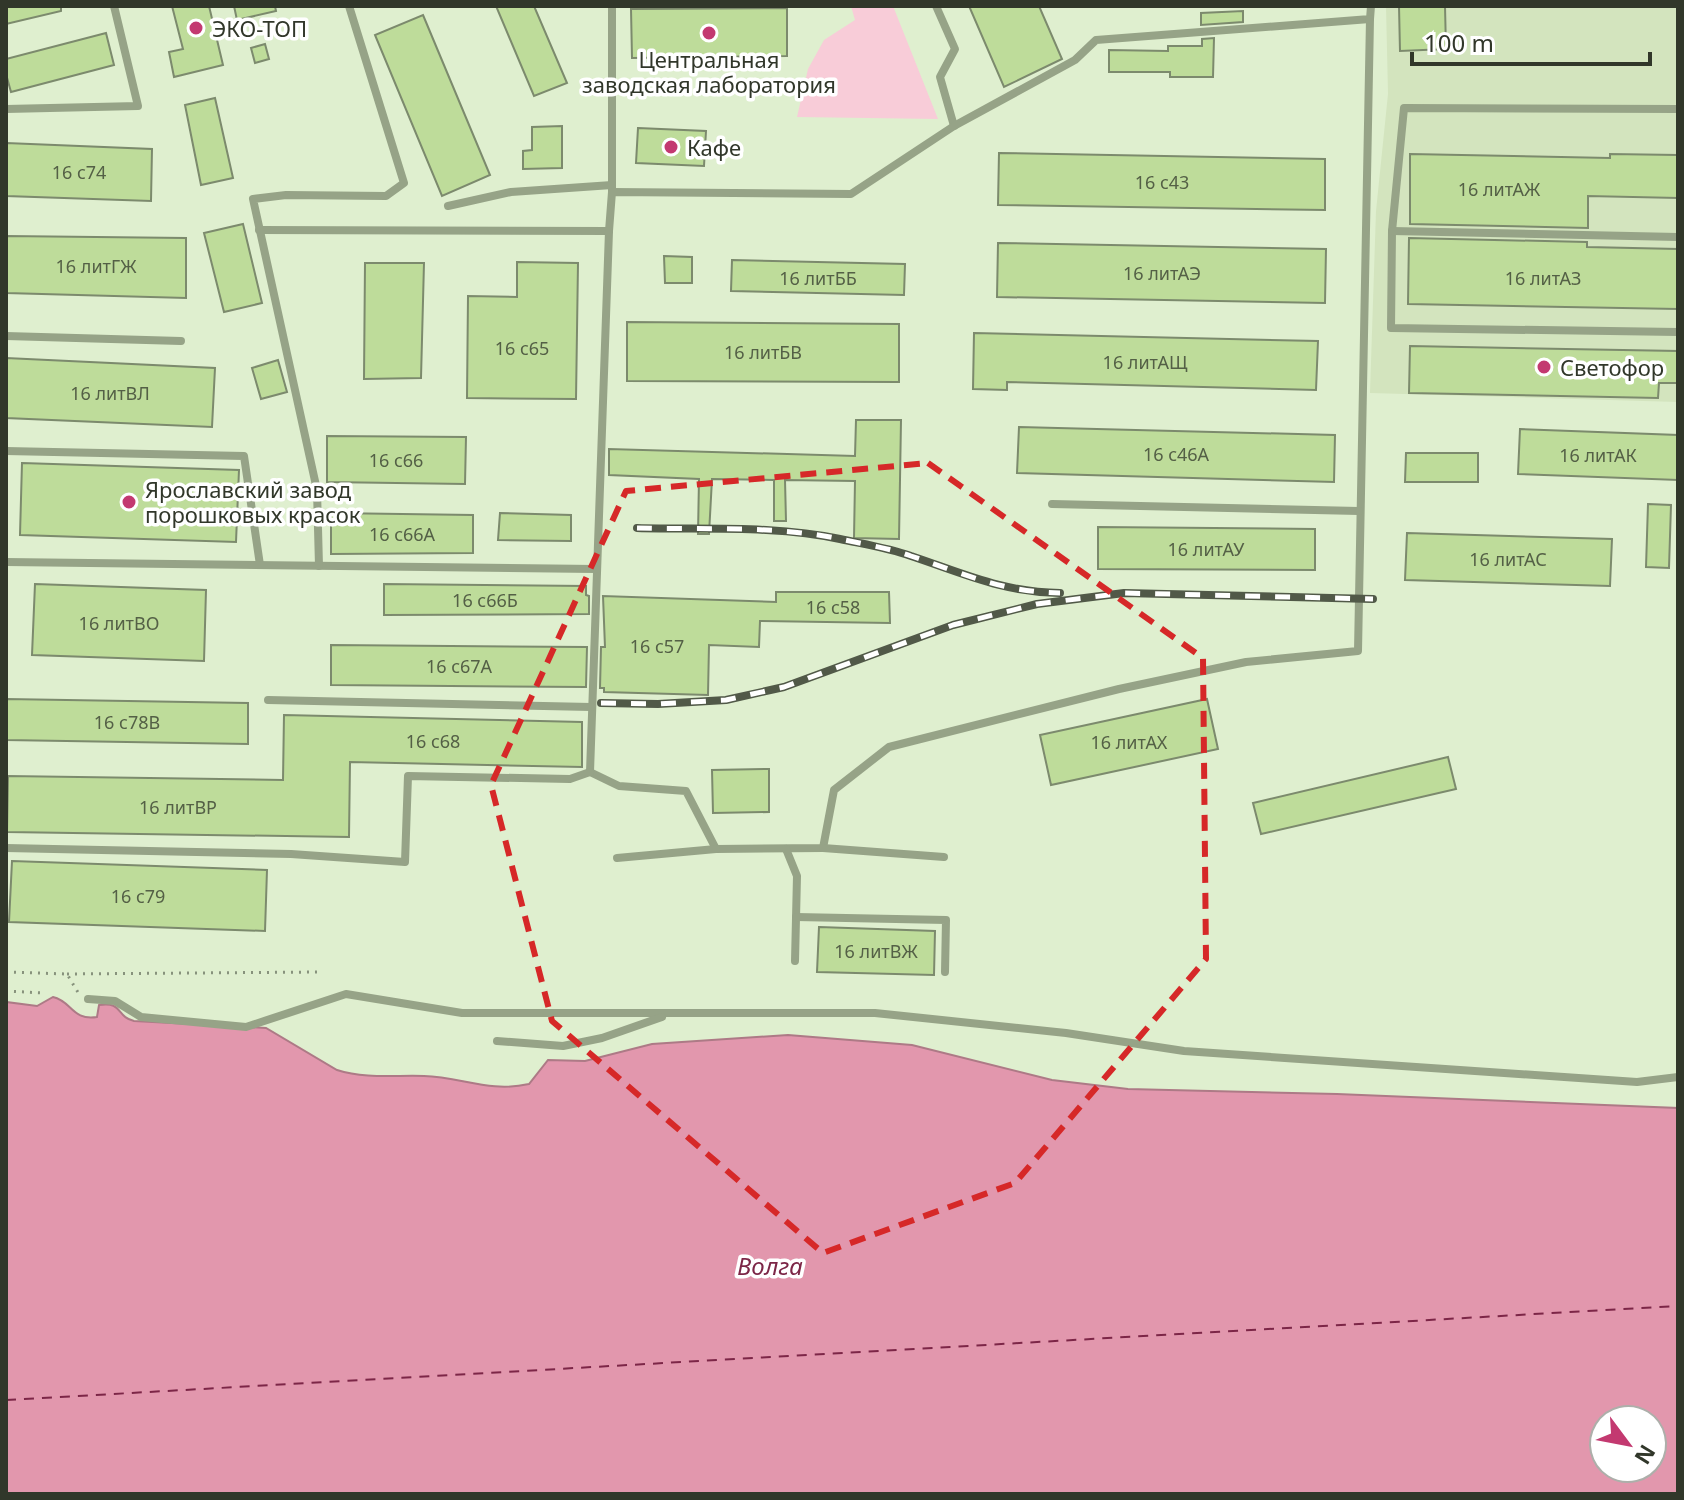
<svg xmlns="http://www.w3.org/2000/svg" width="1684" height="1500" font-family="'Noto Sans',sans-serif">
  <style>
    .built { fill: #d3e4be }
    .green { fill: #f8ccd8 }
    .water { fill: #e297ad; stroke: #ad7a86; stroke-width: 2; fill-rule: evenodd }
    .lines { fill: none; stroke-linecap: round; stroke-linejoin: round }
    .ferry { stroke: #7c2647; stroke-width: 2; stroke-dasharray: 10 8; stroke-linecap: butt }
    .building { fill: #bedc9a; stroke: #7c8a6d; stroke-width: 2 }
    .path { stroke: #87927c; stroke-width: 3; stroke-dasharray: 2 6; stroke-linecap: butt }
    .lane { stroke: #96a387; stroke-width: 8 }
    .rail-casing { stroke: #515948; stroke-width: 8 }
    .rail { stroke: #fff; stroke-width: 5; stroke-dasharray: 15; stroke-linecap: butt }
    .marked { fill: none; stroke: #d62828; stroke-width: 6; stroke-dasharray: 16 10; stroke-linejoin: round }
    .poi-dot { fill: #c33970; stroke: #fff; stroke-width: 3 }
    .labels { text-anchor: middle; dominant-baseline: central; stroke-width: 7; stroke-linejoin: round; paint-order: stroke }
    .number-label { font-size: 18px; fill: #546046 }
    .poi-label { font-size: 22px; fill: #31372a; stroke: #fff; text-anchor: start }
    .water-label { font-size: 24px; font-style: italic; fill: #7c2647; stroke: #fff }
  </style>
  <rect width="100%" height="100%" fill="#dfefcf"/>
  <path class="built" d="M1386,6H1678V402L1370,393L1376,211L1388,94Z"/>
  <path class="green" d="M851,6H893L938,119L797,117L808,69L824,40L855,20Z"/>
  <path class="water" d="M53,997C72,1001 72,1021 97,1017L99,1005C123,1001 116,1017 134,1021L266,1028L337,1070C365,1079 395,1075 424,1076C462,1077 489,1093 529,1084L548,1060L585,1061L652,1044L788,1035L912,1045L1052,1080L1128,1089L1337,1094L1678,1108V1494H6V1002L37,1006ZM1604,1420H1652V1468H1604Z"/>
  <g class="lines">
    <path class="ferry" d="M6,1400L1678,1306"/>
  </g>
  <g class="building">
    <path d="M6,6H61V11L6,24Z"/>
    <path d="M172,6H209L223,65L174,77L169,52L183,49Z"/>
    <path d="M234,6H275L276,11L237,20Z"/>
    <path d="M496,6H534L567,83L534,96Z"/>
    <path d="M969,6H1039L1062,59L1004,87Z"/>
    <path d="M1399,6H1445L1446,49L1400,51Z"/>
    <path d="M787,8V56L632,58L631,9Z"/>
    <path d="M1243,11V22L1201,25V13Z"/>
    <path d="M423,15L490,175L442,196L375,35Z"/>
    <path d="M106,33L114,65L11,92L6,74V59Z"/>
    <path d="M1214,38L1213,77H1170V72H1109V50L1168,51V46H1202V39Z"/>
    <path d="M265,44L269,59L255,63L251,48Z"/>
    <path d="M215,98L233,178L201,185L185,105Z"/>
    <path d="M562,126V168L523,169V151L532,150V127Z"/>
    <path d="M638,128L706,131L704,166L636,163Z"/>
    <path d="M6,143L152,149L151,201L6,196Z"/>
    <path d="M999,153L1325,159V210L998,205Z"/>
    <path d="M1410,154L1610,158V154L1678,155V198L1588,196V228L1410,224Z"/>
    <path d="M243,224L262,303L224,312L204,233Z"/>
    <path d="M6,236L186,238V298L6,293Z"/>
    <path d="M1409,238L1587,242V247L1678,249V309L1408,304Z"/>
    <path d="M998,243L1326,249L1325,303L997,297Z"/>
    <path d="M664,256L692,257V283H665Z"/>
    <path d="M732,260L905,264L904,295L731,291Z"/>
    <path d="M517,262L578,263L576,399L467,398L468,296L517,297Z"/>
    <path d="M365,263H424L421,378L364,379Z"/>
    <path d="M627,322L899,324V382L627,381Z"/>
    <path d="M974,333L1318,341L1316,390L1007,382V390L973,389Z"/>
    <path d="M1410,346L1678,351V383H1659L1658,398L1409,393Z"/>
    <path d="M6,358L215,368L212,427L6,418Z"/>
    <path d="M278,360L287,392L261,399L252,368Z"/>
    <path d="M856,420H901L899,539L854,538L855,481L785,480L786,521H774V480L712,479L709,534H698L699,479L609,475V449L855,456Z"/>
    <path d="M1019,427L1335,435L1334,482L1017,473Z"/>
    <path d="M1520,429L1678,435V480L1518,474Z"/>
    <path d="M327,436L466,437L465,484L327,482Z"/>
    <path d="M1406,453H1478V482H1405Z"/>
    <path d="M22,463L239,470L236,542L20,535Z"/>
    <path d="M1648,504L1671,505L1669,568L1646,567Z"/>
    <path d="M331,513L473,515V553L331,554Z"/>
    <path d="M500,513L571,515V541L498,540Z"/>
    <path d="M1098,527L1315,529V570L1098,569Z"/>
    <path d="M1407,533L1612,539L1610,586L1405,580Z"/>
    <path d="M35,584L206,590L204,661L32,655Z"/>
    <path d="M384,584L586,586V595L589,596V614L384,615Z"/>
    <path d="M776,592H889L890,623L760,621L759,647L709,645L708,695L604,692V688H600L601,647H605L603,596L776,602Z"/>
    <path d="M331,645L587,647L586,687L331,685Z"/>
    <path d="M6,699L248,703V744L6,740Z"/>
    <path d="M1207,699L1218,749L1051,785L1040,735Z"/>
    <path d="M284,715L582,722V767L350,762L349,837L7,832L8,776L283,780Z"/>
    <path d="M1448,757L1456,789L1261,834L1253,803Z"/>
    <path d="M769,769V812L713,813L712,770Z"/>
    <path d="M12,861L267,870L265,931L9,922Z"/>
    <path d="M819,927L935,931L934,975L817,972Z"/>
  </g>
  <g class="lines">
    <g class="path">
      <path d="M6,972L67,974L79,994"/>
      <path d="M67,974L317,972"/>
      <path d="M6,991L43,993"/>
    </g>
    <g class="lane">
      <path d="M612,6V192"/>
      <path d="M936,6L955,49L940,77L954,126"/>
      <path d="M6,109L138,106L114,6"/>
      <path d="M1678,109L1404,108L1392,231L1391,328L1678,332"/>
      <path d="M448,206L511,192L612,185"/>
      <path d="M259,230L609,231L612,192L851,194L954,126L1075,60L1096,40L1370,19L1371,6"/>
      <path d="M609,231L590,772L619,786L686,791L716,849L823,848L834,790L889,747L1119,689L1246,662L1358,651L1370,19"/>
      <path d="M1392,231L1678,237"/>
      <path d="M6,336L181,341"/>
      <path d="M6,451L244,456L260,565"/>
      <path d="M1052,504L1359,511"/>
      <path d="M6,562L596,569"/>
      <path d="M319,566L317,490L253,199L286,195L386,196L404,183L349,6"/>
      <path d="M268,700L591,707"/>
      <path d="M6,848L291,854L405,862L408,776L570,779L590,772"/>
      <path d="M823,848L944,857"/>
      <path d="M786,849L797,876L795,961"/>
      <path d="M617,858L716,849"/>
      <path d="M796,917L946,920L945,972"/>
      <path d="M88,999L115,1001L141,1017L246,1027L346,994L462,1013H875L1066,1033L1184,1051L1637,1082L1678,1077"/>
      <path d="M497,1041L563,1046L602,1038L662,1017"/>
    </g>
    <defs>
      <g id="rail">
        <path d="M637,528C703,530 774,525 840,539C863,544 889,548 911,556C965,574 1002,592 1060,593"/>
        <path d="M601,703L658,704L726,700L784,687L953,625L1037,604L1124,593L1373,599"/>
      </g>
    </defs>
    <use href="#rail" class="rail-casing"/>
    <use href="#rail" class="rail"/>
  </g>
  <path class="marked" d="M928,463L1203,658L1206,959L1015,1183L823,1253L552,1021L491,785L626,491Z"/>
  <g class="poi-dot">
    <circle cx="196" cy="28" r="8"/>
    <circle cx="709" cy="33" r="8"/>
    <circle cx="671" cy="147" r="8"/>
    <circle cx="1544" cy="367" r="8"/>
    <circle cx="129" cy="502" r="8"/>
  </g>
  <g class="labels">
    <g class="number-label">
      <text x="79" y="172">16 с74</text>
      <text x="1162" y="182">16 с43</text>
      <text x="1499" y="189">16 литАЖ</text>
      <text x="96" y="266">16 литГЖ</text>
      <text x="1162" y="273">16 литАЭ</text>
      <text x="818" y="278">16 литББ</text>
      <text x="1543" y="278">16 литАЗ</text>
      <text x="522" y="348">16 с65</text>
      <text x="763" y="352">16 литБВ</text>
      <text x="1145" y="362">16 литАЩ</text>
      <text x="110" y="393">16 литВЛ</text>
      <text x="1176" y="454">16 с46А</text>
      <text x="1598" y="455">16 литАК</text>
      <text x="396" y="460">16 с66</text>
      <text x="402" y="534">16 с66А</text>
      <text x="1206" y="549">16 литАУ</text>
      <text x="1508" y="559">16 литАС</text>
      <text x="485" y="600">16 с66Б</text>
      <text x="833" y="607">16 с58</text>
      <text x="119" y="623">16 литВО</text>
      <text x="657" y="646">16 с57</text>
      <text x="459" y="666">16 с67А</text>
      <text x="127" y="722">16 с78В</text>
      <text x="433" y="741">16 с68</text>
      <text x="1129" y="742">16 литАХ</text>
      <text x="178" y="807">16 литВР</text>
      <text x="138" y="896">16 с79</text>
      <text x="876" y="951">16 литВЖ</text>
    </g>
    <g class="poi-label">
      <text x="212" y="28">ЭКО-ТОП</text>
      <text x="709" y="59" text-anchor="middle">Центральная<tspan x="709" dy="25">заводская лаборатория</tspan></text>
      <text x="687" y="147">Кафе</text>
      <text x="1560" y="367">Светофор</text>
      <text x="145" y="489">Ярославский завод<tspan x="145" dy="25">порошковых красок</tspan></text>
    </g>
    <g class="water-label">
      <text x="770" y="1265">Волга</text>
    </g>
  </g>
  <rect width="1684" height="1500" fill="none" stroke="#31372a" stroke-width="16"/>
  <g transform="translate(1628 1444) rotate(122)"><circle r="38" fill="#ffffff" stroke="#adafaa" stroke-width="2"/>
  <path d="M0-6L14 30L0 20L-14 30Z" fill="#c33970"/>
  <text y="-12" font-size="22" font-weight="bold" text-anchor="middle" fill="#31372a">N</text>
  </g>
  <path d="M1412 52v12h238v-12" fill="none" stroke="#31372a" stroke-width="4"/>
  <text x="1424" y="52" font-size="24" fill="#31372a" stroke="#ffffff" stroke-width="6" paint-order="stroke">100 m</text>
</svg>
